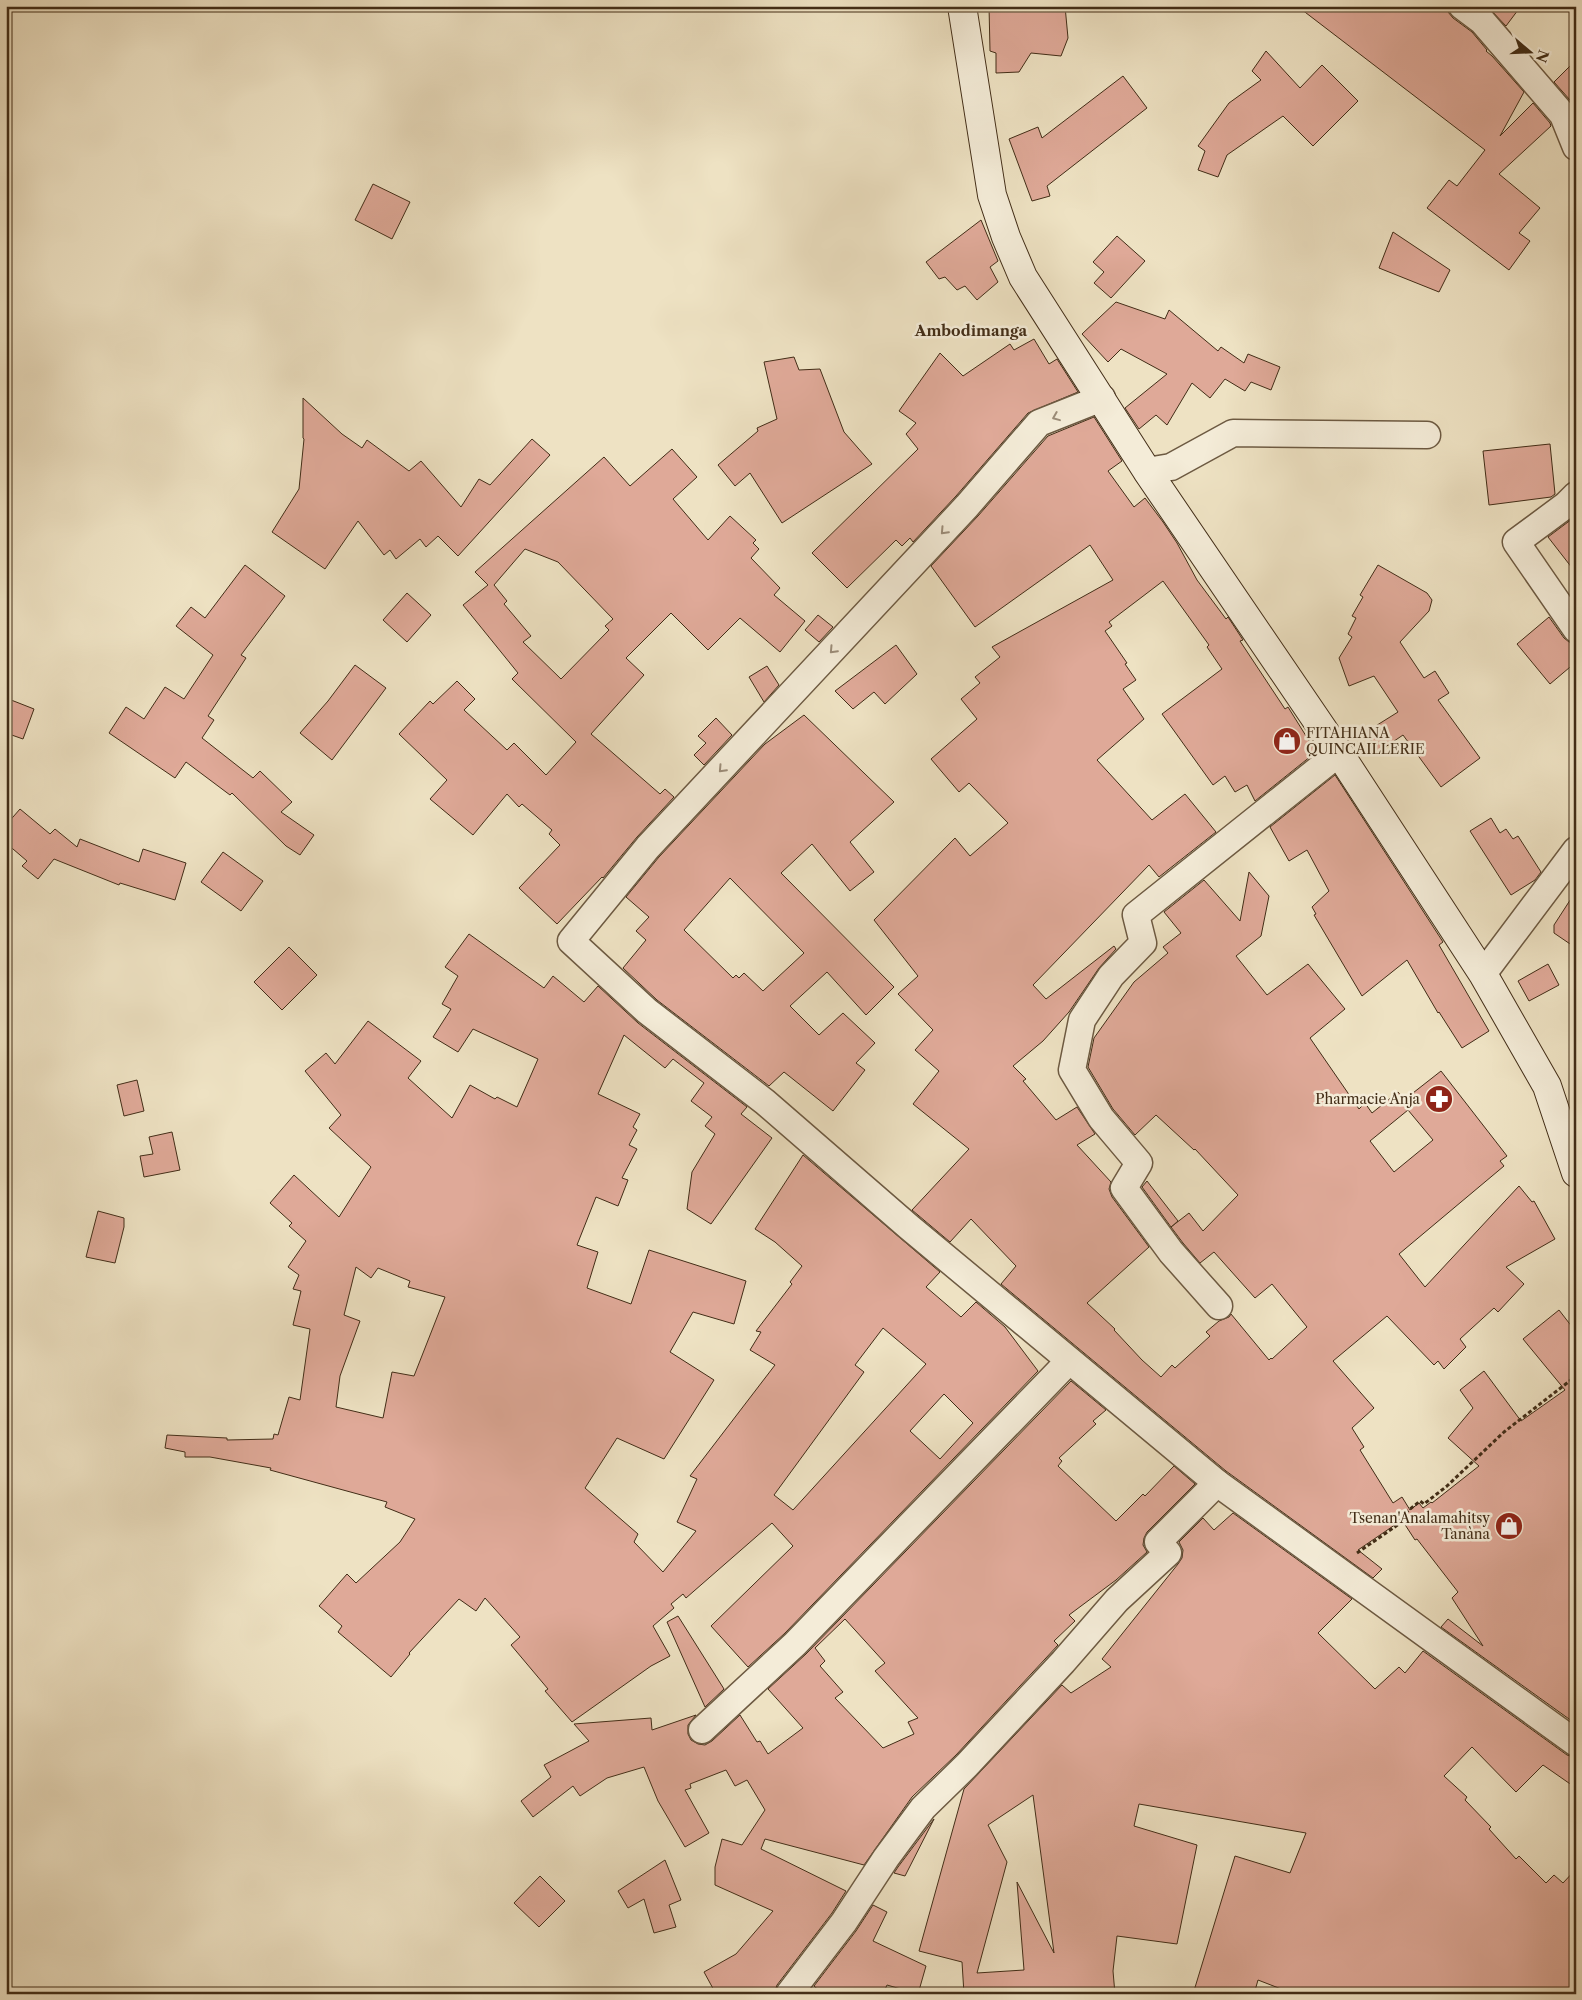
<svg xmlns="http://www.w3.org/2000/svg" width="1582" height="2000" font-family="'Libre Caslon Text',serif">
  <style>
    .building { fill: #dfa998; stroke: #422d17; fill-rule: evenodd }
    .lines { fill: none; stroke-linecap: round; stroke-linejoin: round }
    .minor-casing { stroke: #6d5a42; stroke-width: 29 }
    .secondary-casing { stroke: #422d17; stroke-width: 30 }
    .path { stroke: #422d17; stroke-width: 3; stroke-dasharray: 4 2.5; stroke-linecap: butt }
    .minor { stroke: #f4ecd8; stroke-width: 26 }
    .secondary { stroke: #f4ecd8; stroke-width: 28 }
    .oneway { stroke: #9b8c78 }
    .labels { text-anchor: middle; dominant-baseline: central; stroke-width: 5; stroke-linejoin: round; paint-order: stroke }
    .poi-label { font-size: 14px; fill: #422d17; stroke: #f4ecd8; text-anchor: end }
    .neighbourhood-label { font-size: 15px; font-weight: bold; fill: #422d17; stroke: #f4ecd8 }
  </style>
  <rect width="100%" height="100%" fill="#eee2c3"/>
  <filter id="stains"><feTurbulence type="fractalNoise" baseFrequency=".004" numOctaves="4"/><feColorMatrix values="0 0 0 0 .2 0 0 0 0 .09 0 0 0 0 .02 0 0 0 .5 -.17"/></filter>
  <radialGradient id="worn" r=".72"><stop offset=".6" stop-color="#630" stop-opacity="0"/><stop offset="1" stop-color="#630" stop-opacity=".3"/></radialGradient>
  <g class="building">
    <path d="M989,6H1065L1068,38L1061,56L1031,53L1019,72L996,73V53L990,51Z"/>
    <path d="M1297,6H1447L1448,12L1453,18L1472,32L1487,50L1486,51L1492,56L1524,92L1500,136L1533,103L1550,123L1551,126L1499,174L1540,208L1519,233L1530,241L1509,270L1427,208L1449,180L1457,186L1485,150Z"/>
    <path d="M1487,6H1521L1506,26Z"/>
    <path d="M1266,51L1300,88L1322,65L1358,101L1313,146L1283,116L1227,155L1218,177L1198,170L1205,151L1198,146L1229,103L1261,80L1252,71Z"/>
    <path d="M1576,60V97L1570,100L1554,82Z"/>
    <path d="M1123,76L1147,108L1047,186L1050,196L1032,201L1009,139L1038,127L1042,138Z"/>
    <path d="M373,184L410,202L392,239L355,220Z"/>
    <path d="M981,220L998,261L990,267L998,282L977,300L965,286L957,290L945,277L939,279L926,262Z"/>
    <path d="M1393,232L1450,270L1439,292L1379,268Z"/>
    <path d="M1117,236L1145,261L1111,298L1094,283L1104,272L1093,262Z"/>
    <path d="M1116,302L1165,319L1169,310L1218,351L1221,347L1244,363L1248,354L1280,367L1271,390L1251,382L1245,391L1225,379L1210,398L1192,383L1167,425L1156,415L1139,429L1125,408L1167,374L1121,349L1108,362L1082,334Z"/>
    <path d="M1034,339L1049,364L1057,359L1078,392L1028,413L956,496L913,542L910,538L902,546L896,540L847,588L812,553L918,449L906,434L916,423L899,411L940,353L963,376L1010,344L1014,350Z"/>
    <path d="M794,357L799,370L820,369L844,432L872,464L782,523L750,473L735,486L718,465L758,431L757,428L777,419L764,362Z"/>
    <path d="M303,398L342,434L362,448L367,440L409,471L421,461L461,507L479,479L490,485L532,439L550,455L458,556L438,536L426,547L420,539L396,559L390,550L384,555L358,521L325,569L272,532L299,489L304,439L303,438Z"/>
    <path d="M1094,417L1122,461L1108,471L1134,507L1145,498L1163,522L1177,543L1197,580L1226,619L1228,617L1243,640L1240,641L1285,709L1288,707L1316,752L1255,801L1247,785L1235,792L1225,776L1213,785L1162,714L1222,669L1207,647L1209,645L1163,581L1109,622L1112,626L1105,631L1127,663L1125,664L1136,680L1123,689L1144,719L1097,760L1152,820L1185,794L1216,832L1159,877L1149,865L1033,985L1046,999L1114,946L1116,949L1099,968L1069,1012L1043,1041L1013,1066L1026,1079L1023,1081L1056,1120L1077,1107L1095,1134L1077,1145L1111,1182L1109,1189L1112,1197L1149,1247L1087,1303L1115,1329L1114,1330L1142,1360L1161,1377L1172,1365L1175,1368L1210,1336L1206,1332L1219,1321L1229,1317L1231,1314L1269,1360L1271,1358L1272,1359L1307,1327L1272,1284L1255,1298L1214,1252L1200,1263L1183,1243L1171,1227L1189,1213L1203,1231L1238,1195L1195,1149L1194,1150L1156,1115L1135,1135L1113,1109L1088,1067L1094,1038L1134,982L1168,953L1163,947L1181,933L1164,912L1204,880L1240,921L1249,872L1269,896L1261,936L1236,956L1267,995L1308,964L1345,1009L1310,1038L1359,1109L1365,1103L1372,1113L1398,1092L1404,1100L1441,1071L1507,1156L1500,1161L1504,1166L1399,1254L1425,1287L1519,1186L1532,1202L1534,1201L1555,1239L1506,1267L1524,1284L1498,1312L1494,1308L1460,1339L1466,1347L1444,1369L1438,1361L1434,1365L1387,1316L1333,1361L1374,1408L1352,1428L1364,1447L1360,1450L1393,1503L1402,1497L1410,1510L1419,1503L1423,1508L1431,1502L1432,1503L1479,1466L1448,1438L1473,1408L1460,1390L1484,1371L1521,1421L1565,1390L1523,1339L1559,1310L1576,1332V1724L1441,1627L1448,1619L1483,1646L1452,1598L1458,1592L1417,1539L1415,1540L1402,1520L1358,1550L1382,1569L1373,1578L1226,1471L1001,1284L1016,1266L971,1219L950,1242L912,1210L969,1149L913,1104L939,1071L915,1050L933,1030L898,994L918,976L874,920L955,838L970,856L1008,823L969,783L959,792L931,759L977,719L961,699L980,683L975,677L1000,657L992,647L1113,580L1090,545L975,627L931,566L978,516L1048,436ZM1408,1110L1433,1140L1394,1172L1370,1141Z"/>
    <path d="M1550,444L1555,494L1551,497L1489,505L1483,451Z"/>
    <path d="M672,449L697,477L673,499L708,540L730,516L756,540L753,543L759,549L751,558L780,588L774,595L805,621L780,652L740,618L708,650L671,613L626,658L644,675L591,734L660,794L665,789L674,797L637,837L603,878L602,877L557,924L519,888L560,845L549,834L552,830L522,804L519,807L507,794L473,835L430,799L447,780L399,734L430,701L433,704L457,681L475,699L464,710L507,750L514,743L546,775L576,742L512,679L518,673L463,605L488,585L475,572L604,457L630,486ZM525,549L558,562L613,619L605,626L609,630L561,679L523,642L531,636L504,604L507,601L494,585Z"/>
    <path d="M1576,516V573L1548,537Z"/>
    <path d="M245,565L285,596L241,655L246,658L208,716L214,720L202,738L253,778L260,771L292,802L281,812L314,835L300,855L286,846L232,793L230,795L186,762L175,778L109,733L126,707L144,719L165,687L184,699L213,655L176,626L191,607L205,618Z"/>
    <path d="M1378,565L1427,593L1432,600L1429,611L1400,642L1424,678L1435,671L1449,693L1438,700L1480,758L1441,787L1403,735L1378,752L1366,732L1398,712L1374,676L1349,686L1339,658L1352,637L1348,634L1356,618L1352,616L1363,597L1360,595Z"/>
    <path d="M407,593L431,615L407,642L383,620Z"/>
    <path d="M818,615L833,627L819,642L805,630Z"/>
    <path d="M1549,617L1564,638L1569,642L1576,644V662L1550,684L1517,644Z"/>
    <path d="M896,645L917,674L885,704L874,692L853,709L835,691Z"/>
    <path d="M355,665L386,688L332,760L300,733L328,701Z"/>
    <path d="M767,666L779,685L764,702L749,677Z"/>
    <path d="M6,698L34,709L23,739L6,733Z"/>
    <path d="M804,715L894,802L850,842L874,872L850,891L812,844L781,873L894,987L866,1015L827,972L790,1006L819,1035L843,1013L875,1043L856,1063L865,1070L833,1111L784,1072L769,1086L657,1000L623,968L646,940L636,931L649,917L626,897L659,857L765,744ZM730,878L804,953L763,991L744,973L739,978L736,975L733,978L684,930Z"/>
    <path d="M716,718L732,735L704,765L694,755L706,743L698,736Z"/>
    <path d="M1335,775L1443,942L1439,945L1489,1031L1462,1048L1439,1012L1438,1013L1407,960L1362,996L1314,915L1316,914L1312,907L1329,891L1307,850L1289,861L1270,827Z"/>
    <path d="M20,809L50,834L55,829L77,847L80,839L139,862L143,849L186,863L175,900L120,883L119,885L54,859L38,879L22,866L27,861L6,843V825Z"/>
    <path d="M1491,818L1500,833L1506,829L1513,839L1518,836L1541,872L1535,880L1511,895L1470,831Z"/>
    <path d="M223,852L263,881L241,911L201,882Z"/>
    <path d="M1576,891V948L1554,933V925Z"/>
    <path d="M469,934L544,988L553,976L584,1002L598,986L638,1023L747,1107L741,1114L772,1138L711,1224L687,1209L692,1172L715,1134L705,1126L712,1117L691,1101L704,1083L673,1059L665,1068L624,1035L598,1094L640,1114L633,1127L637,1130L629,1145L637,1149L622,1178L628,1180L618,1206L596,1197L577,1245L598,1252L587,1288L631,1304L649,1250L746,1281L734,1324L693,1312L670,1352L714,1380L664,1459L617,1438L585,1488L638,1534L634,1542L663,1572L696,1531L677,1522L697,1479L690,1476L775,1365L750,1350L761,1332L756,1331L792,1284L790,1282L802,1266L775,1242L755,1229L803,1155L940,1272L926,1287L961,1317L976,1302L1005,1327L1038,1371L785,1633L748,1667L711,1626L793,1546L772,1523L686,1598L683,1594L671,1604L674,1608L653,1626L670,1656L651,1666L572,1722L545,1691L548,1689L511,1645L520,1637L485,1598L476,1611L459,1599L409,1653L410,1654L391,1677L338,1632L342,1626L319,1606L347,1574L356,1583L400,1542L415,1519L385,1507L387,1502L270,1470L271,1468L210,1457H185V1452L165,1448L167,1435L227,1438V1440L273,1439L274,1434L278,1435L289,1397L300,1400L310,1329L293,1325L301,1291L293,1289L299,1275L288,1267L306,1241L289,1226L292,1223L270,1203L294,1175L339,1217L371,1167L329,1128L341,1115L305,1071L326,1053L335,1064L368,1021L421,1061L408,1078L452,1118L470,1085L495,1099L497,1097L517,1107L538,1059L473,1029L458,1052L433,1037L451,1009L442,1004L458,976L445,967ZM356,1267L371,1278L378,1268L410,1281L408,1287L445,1297L414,1376L392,1372L383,1418L336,1407L340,1376L360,1321L344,1315ZM883,1328L926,1364L793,1510L774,1495L864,1372L855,1365ZM944,1394L973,1423L940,1459L910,1431Z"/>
    <path d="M289,947L317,975L282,1010L254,982Z"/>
    <path d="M1548,964L1559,985L1529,1001L1518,981Z"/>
    <path d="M137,1080L144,1111L124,1116L117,1085Z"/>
    <path d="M172,1132L180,1170L144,1177L140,1156L153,1154L149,1137Z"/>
    <path d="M1147,1181L1178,1221L1171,1227L1142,1187Z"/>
    <path d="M98,1211L124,1218V1227L115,1263L86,1257Z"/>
    <path d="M1071,1381L1106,1410L1093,1421L1096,1424L1059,1458L1062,1461L1058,1466L1116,1521L1143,1494L1145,1496L1174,1466L1195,1484L1147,1532L1144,1538L1143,1545L1147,1552L1116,1580L1069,1615L1075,1621L1054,1641L1058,1645L956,1755L912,1797L864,1865L765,1839L761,1849L846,1891L832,1913L777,1985L774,1994H716L704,1972L736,1954L773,1911L715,1885V1867L722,1839L742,1845L765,1810L747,1780L735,1786L726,1770L690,1784L691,1788L685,1790L709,1833L685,1847L658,1801L644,1767L607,1778L580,1796L573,1786L533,1817L521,1801L551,1777L544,1765L589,1741L574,1724L651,1718L652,1730L696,1715L688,1725V1734L691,1740L698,1744L705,1745L712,1741L740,1715L757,1742L760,1741L768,1754L803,1728L768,1689L806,1654ZM845,1619L885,1663L875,1671L918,1718L908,1722L914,1734L883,1748L835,1698L843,1692L820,1666L825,1661L815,1648Z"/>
    <path d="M1233,1513L1352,1599L1318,1633L1375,1689L1399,1667L1405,1673L1423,1651L1567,1755L1576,1758V1788L1543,1765L1516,1792L1472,1747L1444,1776L1467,1797L1465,1800L1491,1827L1489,1829L1516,1859L1519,1856L1546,1883L1554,1875L1563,1883L1576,1869V1994H1294L1258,1980L1254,1994H1193L1235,1856L1290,1873L1306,1833L1139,1804L1134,1826L1197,1845L1177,1944L1117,1936L1113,1971L1115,1994H964L962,1962L919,1951L964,1789L1062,1685L1071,1693L1111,1667L1102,1659L1178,1564L1182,1558L1183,1550L1179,1542L1203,1518L1214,1530ZM1033,1795L1054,1953L1017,1882L1024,1970L977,1973L1007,1862L988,1825Z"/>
    <path d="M678,1616L724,1689L705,1707L667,1622Z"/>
    <path d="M934,1819L905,1876L894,1873L898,1867Z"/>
    <path d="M665,1860L681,1900L669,1905L676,1927L654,1933L644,1899L628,1908L618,1891Z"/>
    <path d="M540,1876L565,1901L539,1927L514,1903Z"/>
    <path d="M873,1905L887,1912L873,1941L926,1966L918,1994L887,1985L883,1994H823L814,1986L856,1931Z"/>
  </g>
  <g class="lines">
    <defs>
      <g id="minor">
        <path d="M1462,6L1482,21L1563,115L1576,147"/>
        <path d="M1102,398L1039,423L967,506L648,847L571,941L647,1011L765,1102L909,1227L1217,1483L1576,1743"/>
        <path d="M1147,471L1171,467L1233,433L1427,435"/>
        <path d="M1576,495L1566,505L1516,542L1576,629"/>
        <path d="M1483,974L1576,850"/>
        <path d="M1219,1306L1171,1252L1124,1188L1139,1163L1101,1118L1072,1070L1082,1020L1111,976L1143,943L1136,915L1339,753"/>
        <path d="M702,1730L795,1644L1069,1361"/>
        <path d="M789,1994L844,1922L886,1858L923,1808L967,1765L1063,1662L1117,1600L1168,1553L1158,1542L1217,1483"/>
      </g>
      <path id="secondary" d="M962,6L992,195L1006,237L1023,277L1147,471L1339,753L1483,974L1547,1086L1576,1173"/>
    </defs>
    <use href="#minor" class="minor-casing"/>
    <use href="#secondary" class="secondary-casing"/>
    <path class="path" d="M1357,1553L1399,1524V1518L1420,1501L1424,1504L1447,1486L1504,1432L1576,1376"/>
    <use href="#minor" class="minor"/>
    <use href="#secondary" class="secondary"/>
  </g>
  <defs><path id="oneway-chevron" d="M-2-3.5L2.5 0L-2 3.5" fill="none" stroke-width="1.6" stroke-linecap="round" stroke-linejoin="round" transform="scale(1.25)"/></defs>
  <g class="oneway">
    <use href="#oneway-chevron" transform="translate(1056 417) rotate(158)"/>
    <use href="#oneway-chevron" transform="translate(944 531) rotate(133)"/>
    <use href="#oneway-chevron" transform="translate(833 650) rotate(133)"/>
    <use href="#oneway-chevron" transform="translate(722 769) rotate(133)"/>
  </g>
  <defs>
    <symbol id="shop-disc" viewBox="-11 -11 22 22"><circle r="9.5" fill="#8f2418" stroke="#f4ecd8"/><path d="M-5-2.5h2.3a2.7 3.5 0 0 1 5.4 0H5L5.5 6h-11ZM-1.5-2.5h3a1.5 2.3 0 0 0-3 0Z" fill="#fff"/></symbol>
    <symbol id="pharmacy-disc" viewBox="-11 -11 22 22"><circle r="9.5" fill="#8f2418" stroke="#f4ecd8"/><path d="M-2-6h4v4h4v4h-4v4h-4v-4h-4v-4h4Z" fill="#fff"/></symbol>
  </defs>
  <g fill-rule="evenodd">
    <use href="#shop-disc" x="1271" y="725" width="32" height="32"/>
    <use href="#pharmacy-disc" x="1423" y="1083" width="32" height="32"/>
    <use href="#shop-disc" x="1493" y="1510" width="32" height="32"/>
  </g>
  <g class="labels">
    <g class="poi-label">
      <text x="1306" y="733" text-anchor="start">FITAHIANA<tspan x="1306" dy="16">QUINCAILLERIE</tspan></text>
      <text x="1420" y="1099">Pharmacie Anja</text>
      <text x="1490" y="1518">Tsenan'Analamahitsy<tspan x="1490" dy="16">Tanàna</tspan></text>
    </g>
    <g class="neighbourhood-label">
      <text x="971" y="330">Ambodimanga</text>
    </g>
  </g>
  <rect width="1582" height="2000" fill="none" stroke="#eee2c3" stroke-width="25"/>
  <rect x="8" y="8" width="1567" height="1985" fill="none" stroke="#422d17" stroke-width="2.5"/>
  <rect x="12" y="12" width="1557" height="1975" fill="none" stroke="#422d17"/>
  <g transform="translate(1530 52) rotate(109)" stroke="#f4ecd8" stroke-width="4" paint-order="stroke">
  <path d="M0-4L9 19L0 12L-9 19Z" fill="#422d17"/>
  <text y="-8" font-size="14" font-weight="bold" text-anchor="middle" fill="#422d17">N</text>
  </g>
  <rect width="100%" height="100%" filter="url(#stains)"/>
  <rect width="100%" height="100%" fill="url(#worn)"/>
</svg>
